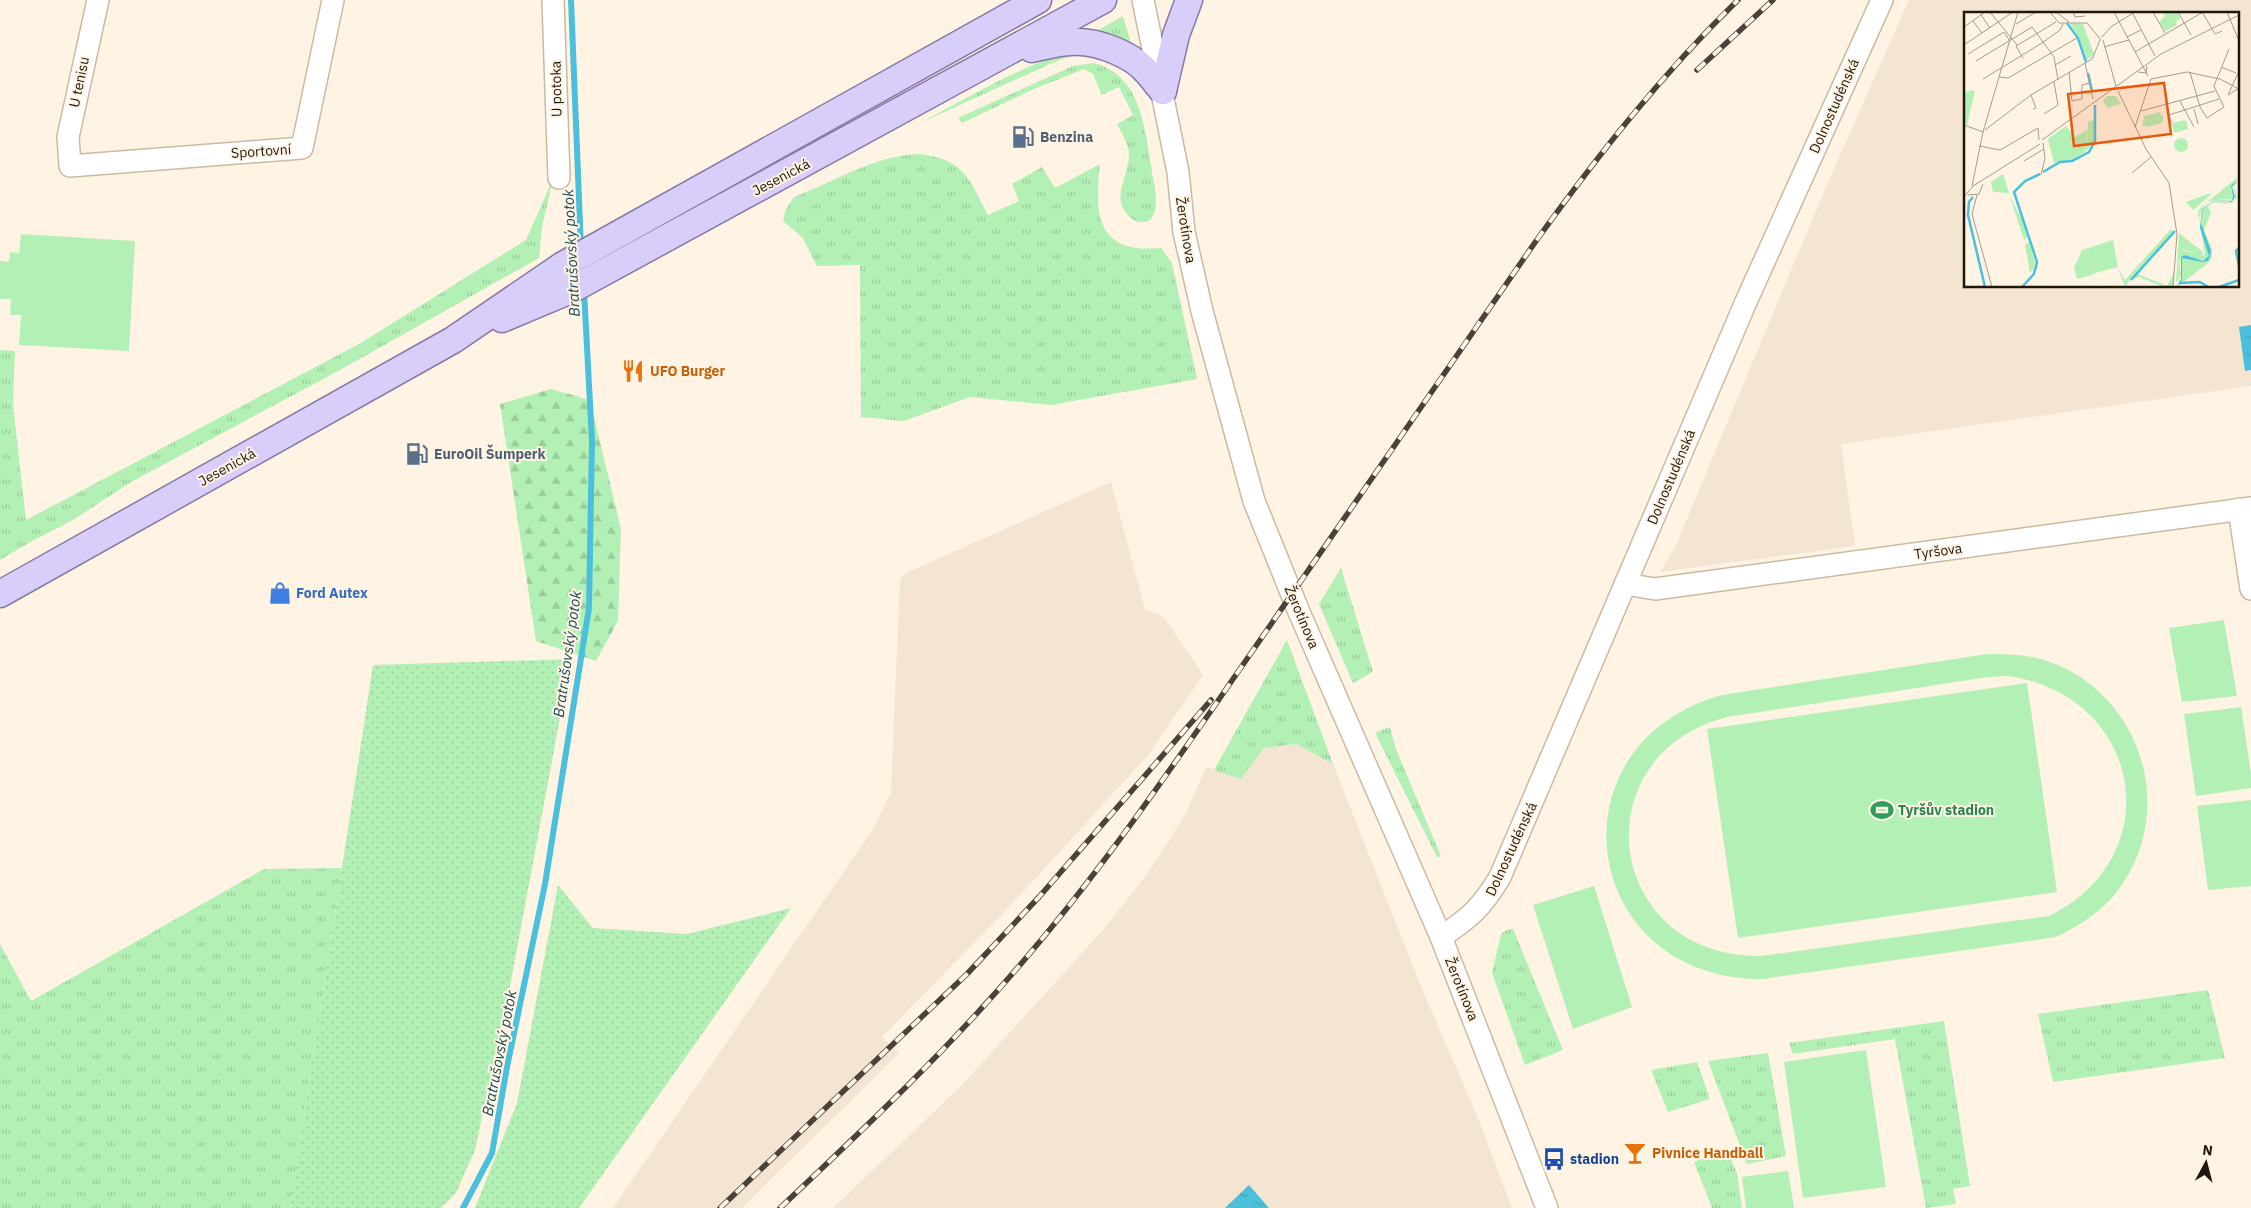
<svg xmlns="http://www.w3.org/2000/svg" width="2251" height="1208" font-family="'IBM Plex Sans',sans-serif">
  <style>
    .industrial { fill: #f4e4d2; fill-rule: evenodd }
    .grass { fill: url(#grass-tufts) }
    .forest { fill: url(#forest-firs) }
    .park { fill: #b3f0b6; fill-rule: evenodd }
    .garden { fill: url(#garden-dots) }
    .water { fill: url(#water-ripples) }
    .lines { fill: none; stroke-linecap: round; stroke-linejoin: round }
    .stream { stroke: #4ac0dc; stroke-width: 6 }
    .minor-casing { stroke: #ccbaa0; stroke-width: 24 }
    .major-casing { stroke: #8779a4; stroke-width: 29 }
    .minor { stroke: #fff; stroke-width: 21 }
    .major { stroke: #d9cef9; stroke-width: 26 }
    .rail-casing { stroke: #4a4238; stroke-width: 5.5 }
    .rail { stroke: #fff3e3; stroke-width: 4; stroke-dasharray: 11; stroke-linecap: butt }
    .labels { text-anchor: middle; dominant-baseline: central; stroke-width: 4; stroke-linejoin: round; paint-order: stroke }
    .street-label { font-size: 14px; fill: #1e170e; stroke: #fff3e3 }
    .service-label { font-size: 14px; font-weight: bold; fill: #4e5e75; stroke: #fff3e3; text-anchor: start }
    .food-label { font-size: 14px; font-weight: bold; fill: #c56008; stroke: #fff3e3; text-anchor: start }
    .shop-label { font-size: 14px; font-weight: bold; fill: #366cbe; stroke: #fff3e3; text-anchor: start }
    .leisure-label { font-size: 14px; font-weight: bold; fill: #27864d; stroke: #fff3e3; text-anchor: start }
    .transit-label { font-size: 14px; font-weight: bold; fill: #164399; stroke: #fff3e3; text-anchor: start }
    .water-label { font-size: 15px; font-style: italic; fill: #184b57; stroke: #fff3e3 }
    .inset-river { fill: none; stroke: #4ac0dc; stroke-width: 2.5 }
    .inset-road { fill: none; stroke: #a59b8e; stroke-width: 1 }
    .view { fill: #e8590c; fill-opacity: 0.15; stroke: #e8590c; stroke-width: 2.5 }
    .inset-edge { fill: none; stroke: #1e170e; stroke-width: 2.5 }
  </style>
  <defs>
    <pattern id="grass-tufts" width="24" height="20" patternUnits="userSpaceOnUse" patternTransform="scale(1.25)"><rect width="24" height="20" fill="#b3f0b6"/><path d="M3 7l-1-3M5 7V3M7 7l1-3M15 17l-1-3M17 17v-4M19 17l1-3" fill="none" stroke="#9acd9b"/></pattern>
    <pattern id="forest-firs" width="22" height="20" patternUnits="userSpaceOnUse" patternTransform="scale(1.25)"><rect width="22" height="20" fill="#b3f0b6"/><path d="M5 1l3.5 6h-7zM16 11l3.5 6h-7z" fill="#9acd9b"/></pattern>
    <pattern id="garden-dots" width="8" height="8" patternUnits="userSpaceOnUse" patternTransform="scale(1.25)"><rect width="8" height="8" fill="#b3f0b6"/><path d="M2 2h.1M6 6h.1" fill="none" stroke="#9acd9b" stroke-width="1.8" stroke-linecap="round"/></pattern>
    <pattern id="water-ripples" width="26" height="14" patternUnits="userSpaceOnUse" patternTransform="scale(1.25)"><rect width="26" height="14" fill="#4ac0dc"/><path d="M2 4q2-2 4 0t4 0M15 11q2-2 4 0t4 0" fill="none" stroke="#40a4bc"/></pattern>
  </defs>
  <rect width="100%" height="100%" fill="#fff3e3"/>
  <g class="industrial">
    <path d="M1909,0H2251V386L1841,444L1855,546L1660,572L1676,545L1823,194ZM1965,14H2237V286H1965Z"/>
    <path d="M1111,482L1145,610L1163,616L1203,675L1149,754L1010,906L882,1037L899,1053L742,1208H613L873,829L891,792L900,580L906,573Z"/>
    <path d="M1296,744L1333,764L1422,989L1476,1113L1512,1208H833L960,1087L1103,930L1144,878L1170,839L1187,811L1206,767L1241,779L1264,748Z"/>
  </g>
  <g class="grass">
    <path d="M1123,16L1133,50L1099,35L1100,29Z"/>
    <path d="M1074,50L1076,55L1059,60L918,124C969,97 1018,67 1074,50Z"/>
    <path d="M1094,63C1140,75 1145,126 1151,166C1153,180 1158,196 1155,211C1153,217 1149,223 1142,222C1135,222 1133,220 1129,216C1110,197 1129,177 1129,155C1130,146 1121,132 1117,124L1133,115L1119,87L1102,95L1093,74L1084,69L1034,89L962,123L958,118L1073,66Z"/>
    <path d="M920,154C966,160 969,180 988,215L1019,201L1012,184L1042,167L1055,188L1100,164C1094,216 1097,254 1161,248L1172,263L1197,379L1051,405L970,397L904,421L861,417L860,265L817,266L803,238L783,221L786,209L794,197C836,181 875,155 920,154Z"/>
    <path d="M553,179L542,227L539,258L340,370L131,482L73,520L32,541L0,560V350L15,351L13,405L26,520L359,344L526,240Z"/>
    <path d="M1341,568L1373,672L1353,683L1319,604Z"/>
    <path d="M1287,640L1333,764L1296,744L1264,748L1241,779L1214,770Z"/>
    <path d="M1390,727L1396,749L1441,856L1437,857L1377,737L1376,732Z"/>
    <path d="M342,868L290,1208H0V944L31,1001L264,869Z"/>
    <path d="M1508,929H1513L1563,1050L1525,1065L1492,973L1501,934Z"/>
    <path d="M2208,990L2225,1058L2053,1082L2038,1014Z"/>
    <path d="M1944,1021L1970,1186L1953,1189L1956,1204L1926,1208L1895,1039L1793,1054L1789,1043Z"/>
    <path d="M1768,1053L1786,1156L1747,1164L1708,1061Z"/>
    <path d="M1697,1062L1710,1099L1668,1112L1651,1070Z"/>
    <path d="M1726,1149L1737,1173L1742,1208H1712L1694,1162Z"/>
  </g>
  <path class="forest" d="M551,389L590,400L621,529L618,621L596,661L536,641L500,404Z"/>
  <g class="park">
    <path d="M21,234L135,241L129,351L19,345L21,315H10L11,299H0V261L9,262L10,252L19,253Z"/>
    <path d="M2224,620L2237,696L2182,702L2169,628Z"/>
    <path d="M1987,654C2002,654 2017,654 2032,657C2132,678 2180,798 2123,883C2107,908 2083,924 2056,937L1763,979C1580,980 1546,744 1722,695ZM2008,676C2142,695 2171,856 2049,916L1761,956C1606,958 1578,756 1727,717L1988,677Z"/>
    <path d="M2027,683L2057,892L1738,938L1707,729Z"/>
    <path d="M2241,707L2251,774V788L2196,796L2184,714Z"/>
    <path d="M2251,800V886L2208,890L2197,806Z"/>
    <path d="M1594,886L1632,1007L1573,1029L1533,905Z"/>
    <path d="M1866,1050L1886,1187L1803,1198L1784,1062Z"/>
    <path d="M1788,1171L1794,1208H1746L1742,1177Z"/>
  </g>
  <g class="garden">
    <path d="M571,659L510,986L475,1150L456,1193L441,1208H290L373,665Z"/>
    <path d="M558,885L593,928L687,934L791,908L579,1208H475L517,1103Z"/>
  </g>
  <g class="water">
    <path d="M2251,325V370L2245,371L2239,327Z"/>
    <path d="M1249,1185L1269,1208H1225Z"/>
  </g>
  <g class="lines">
    <g class="stream">
      <path d="M571,0L581,249"/>
      <path d="M463,1208L492,1153L507,1067L545,884L589,608L592,441L584,291"/>
    </g>
    <defs>
      <g id="minor">
        <path d="M98,0L68,137L70,166L302,148L333,0"/>
        <path d="M553,0L559,178"/>
        <path d="M1143,0L1178,172L1184,232L1202,311L1254,501L1299,612L1441,937L1547,1208"/>
        <path d="M2239,509L2251,589"/>
        <path d="M1625,584L1655,589L2251,508"/>
        <path d="M1441,937C1470,918 1482,907 1500,877L1745,304L1882,0"/>
      </g>
      <g id="major">
        <path d="M1032,49C1064,41 1084,37 1116,51C1125,55 1135,60 1142,67C1150,74 1156,84 1163,91"/>
        <path d="M1163,91L1176,35L1189,0"/>
        <path d="M502,319L571,290L1103,0"/>
        <path d="M0,594L453,340L563,265L1038,0"/>
      </g>
    </defs>
    <use href="#minor" class="minor-casing"/>
    <use href="#major" class="major-casing"/>
    <use href="#minor" class="minor"/>
    <use href="#major" class="major"/>
    <defs>
      <g id="rail">
        <path d="M1697,70L1773,0"/>
        <path d="M720,1208L967,974L1039,897L1211,700"/>
        <path d="M780,1208C867,1126 954,1044 1031,952C1114,854 1185,748 1258,643C1351,509 1443,375 1536,241C1598,155 1662,74 1738,0"/>
      </g>
    </defs>
    <use href="#rail" class="rail-casing"/>
    <use href="#rail" class="rail"/>
  </g>
  <defs>
    <symbol id="fuel-bare" viewBox="-9 -9 18 18"><path d="M-5.5-6h7V0h2V4h1.3V-2.5L3-4.5l.8-.8L6-3V5H2.5V1h-1V6h-7ZM-4.2-4.7v3.2H.2V-4.7Z" fill="#5c6f8a" stroke="#fff3e3" stroke-width="2.5" paint-order="stroke"/></symbol>
    <symbol id="restaurant-bare" viewBox="-9 -9 18 18"><path d="M-5-6h1v4h1v-4h1v4h1v-4h1v5L-1.5 .5V6h-2V.5L-5-1ZM5-6V6H3V1.5H1.5Q1.5-4 5-6Z" fill="#e8710a" stroke="#fff3e3" stroke-width="2.5" paint-order="stroke"/></symbol>
    <symbol id="shop-bare" viewBox="-9 -9 18 18"><path d="M-5-2.5h2.3a2.7 3.5 0 0 1 5.4 0H5L5.5 6h-11ZM-1.5-2.5h3a1.5 2.3 0 0 0-3 0Z" fill="#3f7fe0" stroke="#fff3e3" stroke-width="2.5" paint-order="stroke"/></symbol>
    <symbol id="stadium-bare" viewBox="-9 -9 18 18"><path d="M0-5a6.5 5 0 1 0 0 10a6.5 5 0 1 0 0-10ZM-3.5-1.8h7v3.6h-7Z" fill="#2e9e5b" stroke="#fff3e3" stroke-width="2.5" paint-order="stroke"/></symbol>
    <symbol id="bar-bare" viewBox="-9 -9 18 18"><path d="M-6-5H6L.8 .8V4.5H3.5V6h-7V4.5H-.8V.8Z" fill="#e8710a" stroke="#fff3e3" stroke-width="2.5" paint-order="stroke"/></symbol>
    <symbol id="bus-bare" viewBox="-9 -9 18 18"><path d="M-5-6H5V4H4V6H2V4H-2V6H-4V4H-5ZM-3.5-4V0h7V-4ZM-3.5 1.2v1.5H-2V1.2ZM2 1.2v1.5H3.5V1.2Z" fill="#1a4fb4" stroke="#fff3e3" stroke-width="2.5" paint-order="stroke"/></symbol>
  </defs>
  <g fill-rule="evenodd">
    <use href="#fuel-bare" x="1007" y="121" width="32" height="32"/>
    <use href="#restaurant-bare" x="617" y="355" width="32" height="32"/>
    <use href="#fuel-bare" x="401" y="438" width="32" height="32"/>
    <use href="#shop-bare" x="264" y="577" width="32" height="32"/>
    <use href="#stadium-bare" x="1866" y="794" width="32" height="32"/>
    <use href="#bar-bare" x="1619" y="1137" width="32" height="32"/>
    <use href="#bus-bare" x="1538" y="1143" width="32" height="32"/>
  </g>
  <g class="labels">
    <g class="street-label">
      <text transform="translate(79 82) rotate(-78)">U tenisu</text>
      <text transform="translate(556 89) rotate(-91)">U potoka</text>
      <text transform="translate(1834 106) rotate(-66)">Dolnostudénská</text>
      <text transform="translate(261 151) rotate(-4)">Sportovní</text>
      <text transform="translate(781 177) rotate(-28)">Jesenická</text>
      <text transform="translate(1186 230) rotate(81)">Žerotínova</text>
      <text transform="translate(227 467) rotate(-29)">Jesenická</text>
      <text transform="translate(1671 477) rotate(-67)">Dolnostudénská</text>
      <text transform="translate(1938 551) rotate(-8)">Tyršova</text>
      <text transform="translate(1302 617) rotate(67)">Žerotínova</text>
      <text transform="translate(1511 849) rotate(-65)">Dolnostudénská</text>
      <text transform="translate(1462 989) rotate(68)">Žerotínova</text>
    </g>
    <g class="service-label">
      <text x="1040" y="137">Benzina</text>
      <text x="434" y="454">EuroOil Šumperk</text>
    </g>
    <g class="food-label">
      <text x="650" y="371">UFO Burger</text>
      <text x="1652" y="1153">Pivnice Handball</text>
    </g>
    <g class="shop-label">
      <text x="296" y="593">Ford Autex</text>
    </g>
    <g class="leisure-label">
      <text x="1898" y="810">Tyršův stadion</text>
    </g>
    <g class="transit-label">
      <text x="1570" y="1159">stadion</text>
    </g>
    <g class="water-label">
      <text transform="translate(571 253) rotate(-93)">Bratrušovský potok</text>
      <text transform="translate(567 654) rotate(-82)">Bratrušovský potok</text>
      <text transform="translate(499 1053) rotate(-79)">Bratrušovský potok</text>
    </g>
  </g>
  <g transform="translate(1964 12)">
    <rect width="275" height="275" fill="#fff3e3"/>
    <path d="M143,84H152L157,92L143,96L139,88ZM102,114L111,125L123,118V138L111,147L90,151L84,127ZM39,162L45,181L29,180L27,170ZM215,221L234,236L231,240L220,238L214,249L215,266L212,270ZM149,228L154,255L131,261L124,236Z" fill="#b3f0b6"/>
    <path d="M275,164L267,176L269,187L251,188L244,190L238,196L235,206L236,216L245,242L243,248H237L239,250L244,249L247,239L242,230L237,211L239,197L251,188L265,191L271,185L269,172L275,169L270,174L273,185L270,189L268,191L262,192L251,190L244,194L247,201L240,218L248,237V246L243,252L213,275L217,270L218,260L216,248L221,244L230,247L221,243L215,248L217,263L212,273L215,266L214,248L219,239L231,240L234,236L239,240L238,244L241,242L234,203L235,197ZM207,217L210,220L174,262L203,274L210,260L209,275H199L175,265L166,268L161,275L154,256L161,268Z" fill="#b3f0b6"/>
    <path d="M199,0H213L216,7L212,9L213,13L201,19L195,10L201,4ZM106,11L119,12L130,42L123,48L115,25ZM195,100L200,105L198,111L184,115L178,113L180,104ZM222,108L224,117L210,121L208,111ZM210 133a7 7 0 1 1 14 0a7 7 0 1 1-14 0Z" fill="#b3f0b6"/>
    <path d="M7,78L11,79L3,113L0,112V82ZM132,108L130,129L123,138L124,109ZM244,182H248L229,198L222,190ZM46,185L60,211L63,225L60,228ZM65,229L71,251L69,258L66,260L61,233ZM124,236L131,262L113,267L110,256L118,238Z" fill="#b3f0b6"/>
    <path d="M275,167L268,175L271,185L267,190L251,188L239,197L237,211L247,239L246,245L244,249L239,250L218,246V268L212,275L217,267V245L221,243L239,249L245,244L236,216L238,197L251,188L267,189L269,185L267,174Z" fill="#4ac0dc"/>
    <path class="inset-river" d="M103,11L114,26L122,50M124,61L128,79M79,160L96,150L108,149L125,140L131,129V93M9,185L5,190L4,203L21,275M275,236L272,239L275,254M167,268L211,219M215,271L236,270L244,275M58,275L70,262L73,250L50,180L61,169L76,162M255,275L275,268"/>
    <path class="inset-road" d="M26,0L53,33M86,0L95,11H123L137,28M92,0L105,10M109,0L111,5L121,4M150,0L184,64M168,0L191,44M189,0L201,21M214,0L227,23M238,0L251,22L258,19M263,0L275,29M17,3L26,16M9,9L18,21M52,12L72,0M0,15L21,0M138,25L148,14L171,0M163,25L177,18M139,28L152,74M0,33L49,0M140,35L165,28M171,40L239,0M4,42L40,20L46,29M59,46L52,34L92,10M12,49L68,15L90,45L94,68M121,51L129,87M91,53L107,44M257,55L272,61M105,60L108,89L118,87V73L126,71M174,60L182,61L183,54M226,60L236,95L243,106L260,95L250,74L265,37M35,65L44,66L113,26M19,67L78,31L96,18L99,12M187,67L223,60L256,67L275,77M275,76L264,83L275,59M154,79L182,137L205,171L213,222L209,275M67,83L72,96L69,97M216,89L230,115M203,93L207,111M230,97L234,112M177,99L251,79M80,102L94,93L90,70M205,103L255,87M0,113L19,120M171,115L187,67M21,118L67,83L128,47L136,28M78,128L197,42L275,3M15,134L36,138L74,116L75,128M60,149L80,137M168,161L187,145M77,163L81,146L79,131M8,174L19,120L54,0M4,183L15,182L19,172M13,183L8,202L28,275M0,185L9,174L76,132"/>
    <path class="view" d="M200,71L207,122L110,134L104,82Z"/>
    <rect width="275" height="275" class="inset-edge"/>
  </g>
  <g transform="translate(2206 1163) rotate(7)" stroke="#fff3e3" stroke-width="4" paint-order="stroke">
  <path d="M0-4L9 19L0 12L-9 19Z" fill="#1e170e"/>
  <text y="-8" font-size="14" font-weight="bold" text-anchor="middle" fill="#1e170e">N</text>
  </g>
</svg>
